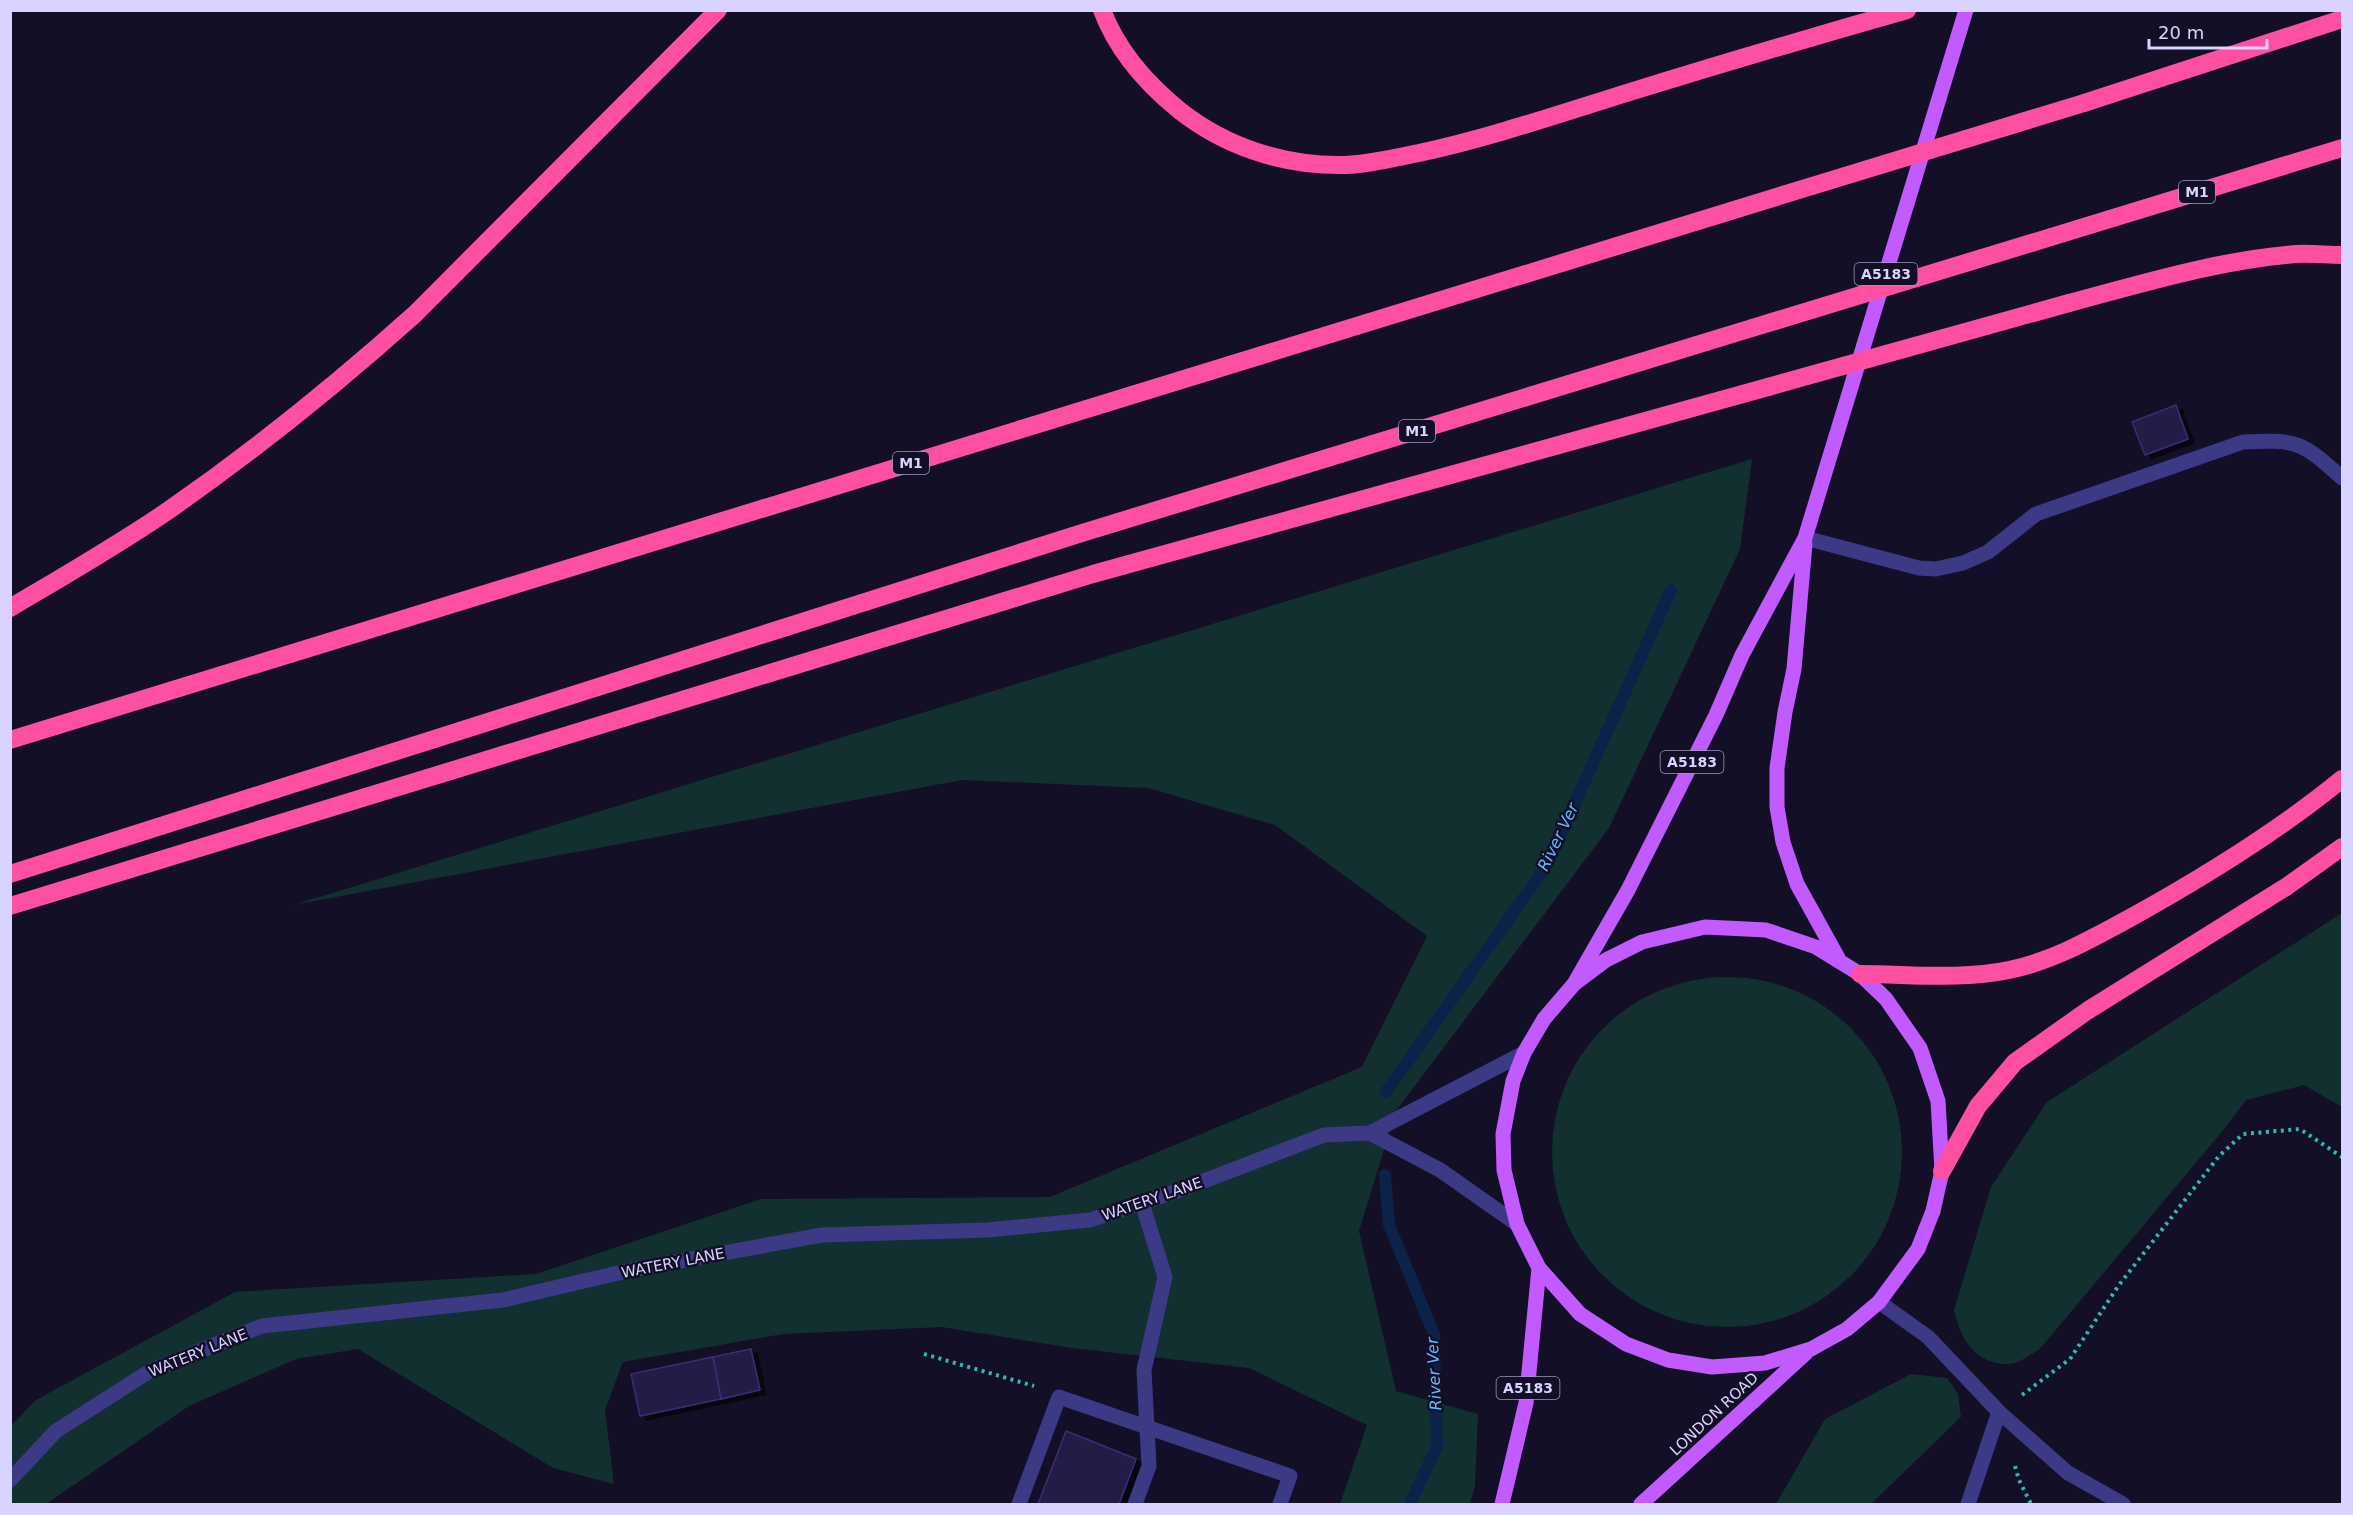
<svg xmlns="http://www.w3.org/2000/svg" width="2353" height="1515" font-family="'DejaVu Sans',sans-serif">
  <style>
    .green { fill: #12302f }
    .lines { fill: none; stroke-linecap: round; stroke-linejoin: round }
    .stream { stroke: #0c2248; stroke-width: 12 }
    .building { fill: #241b47; stroke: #3b2d73; stroke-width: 1.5; filter: url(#shadow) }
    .path { stroke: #2fb8b0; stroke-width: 4; stroke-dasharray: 3 4.5; stroke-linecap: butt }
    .service { stroke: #3d3a85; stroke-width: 15 }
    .minor { stroke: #3d3a85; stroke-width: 15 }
    .primary { stroke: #c25bff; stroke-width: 15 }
    .motorway { stroke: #ff4fa3; stroke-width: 18 }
    .motorway-bridge { stroke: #ff4fa3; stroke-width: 18 }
    .labels { text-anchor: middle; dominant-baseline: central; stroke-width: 5; stroke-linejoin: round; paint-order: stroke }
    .shield { fill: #130f26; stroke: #9e99be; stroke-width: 1.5 }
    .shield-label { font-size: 14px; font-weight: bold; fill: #d9d4ff }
    .street-label { font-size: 15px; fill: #d9d4ff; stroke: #130f26 }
    .water-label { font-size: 16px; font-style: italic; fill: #62b6ff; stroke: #130f26 }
  </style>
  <defs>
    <filter id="shadow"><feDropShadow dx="6" dy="4" stdDeviation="0" flood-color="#0009"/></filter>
  </defs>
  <rect width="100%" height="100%" fill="#130f26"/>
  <g class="green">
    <path d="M1752,459L1740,549L1609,828L1396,1111L1359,1231L1396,1391L1478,1414L1475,1486L1470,1504H1340L1367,1425L1249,1368L1072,1348L942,1327L783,1334L623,1362L605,1410L614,1484L553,1468L358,1349L296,1359L189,1406L46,1504H14L11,1502L10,1427L36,1400L235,1292L536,1274L761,1199L1050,1197L1362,1067L1427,936L1275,825L1148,788L962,780L293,905Z"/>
    <path d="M2342,913V1107L2304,1085L2246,1100L2225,1128L2039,1350C2031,1354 2019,1364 2009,1364C1976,1365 1960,1339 1954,1310L1991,1187L2047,1102Z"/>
    <circle cx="1727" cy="1152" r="175"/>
    <path d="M1911,1374L1947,1378L1958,1394L1961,1417L1871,1504H1776L1825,1419Z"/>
  </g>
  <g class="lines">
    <g class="stream">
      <path d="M1386,1092L1547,865L1671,590"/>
      <path d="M1385,1175L1389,1225L1434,1334L1437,1446L1410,1504"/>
    </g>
  </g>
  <g class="building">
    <path d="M2176,405L2188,439L2145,455L2132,422Z"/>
    <path d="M751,1349L760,1390L721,1399L713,1357Z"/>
    <path d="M713,1357L721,1399L640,1416L631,1374Z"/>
    <path d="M1066,1431L1136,1459L1119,1504H1038Z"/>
  </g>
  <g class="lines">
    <g class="path">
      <path d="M924,1354L1034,1386"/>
      <path d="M2022,1395L2070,1359L2119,1285L2219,1156L2243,1134L2300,1129L2342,1157"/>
      <path d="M2015,1466L2019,1480L2031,1504"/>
    </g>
    <g class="service">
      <path d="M1805,538L1919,568L1936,569L1963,563L1988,552L2036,514L2243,442C2298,439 2302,442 2342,478"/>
      <path d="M1879,1302L1928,1337L1999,1412L2068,1473L2123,1504"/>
      <path d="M1019,1504L1059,1397L1290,1476L1280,1504"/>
      <path d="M1135,1504L1149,1466L1144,1370L1165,1277L1142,1203"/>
      <path d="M1968,1504L1999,1412"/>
    </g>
    <g class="minor">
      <path d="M1370,1133L1440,1170L1517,1224"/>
      <path d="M10,1480L56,1431L150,1371L262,1326L503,1300L631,1270L822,1235L987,1230L1090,1220L1180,1190L1324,1135L1370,1133L1524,1053"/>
    </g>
    <g class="primary">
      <path d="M1805,544L1794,669L1785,712L1777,768V807L1783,842L1797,884L1838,958"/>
      <path d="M1574,984L1606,960L1642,942L1705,927L1766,930L1816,947L1860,974L1886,999L1920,1048L1938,1101L1942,1171L1933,1211L1918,1249L1879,1302L1847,1329L1811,1349L1765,1363L1712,1367L1668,1360L1626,1344L1580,1314L1539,1268L1517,1224L1504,1170L1503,1134L1513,1081L1524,1053L1544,1019L1574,984L1628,890L1716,715L1742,655L1805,538L1966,10"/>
      <path d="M1502,1504L1526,1403L1539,1268"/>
      <path d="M1641,1504L1806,1353"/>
    </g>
    <g class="motorway">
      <path d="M1102,10C1117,50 1147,84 1179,110C1224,146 1281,165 1339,165C1366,165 1393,158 1419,153C1492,137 1562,113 1633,91C1724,63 1815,36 1907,10"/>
      <path d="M2084,103L2342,19"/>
      <path d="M2051,237L2342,148"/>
      <path d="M2069,303C2144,283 2219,260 2296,254C2311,253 2327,255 2342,255"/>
      <path d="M10,608C64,576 118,545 169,510C255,450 337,384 415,314L718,10"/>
      <path d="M10,740L1812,186"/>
      <path d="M10,874L1082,533L1752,328"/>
      <path d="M10,906L1093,574L1768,387"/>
      <path d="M1860,974C1909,974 1961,980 2009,970C2053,961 2091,939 2130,918C2204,877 2276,833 2342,779"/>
      <path d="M1942,1171L1978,1106L2015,1062L2087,1011L2286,887L2342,847"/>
    </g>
    <g class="motorway-bridge">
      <path d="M1812,186L2084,103"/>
      <path d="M1752,328L2051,237"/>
      <path d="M1768,387L2069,303"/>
    </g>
  </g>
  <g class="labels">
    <g class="shield">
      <rect x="2179" y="181" width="36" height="22" rx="4.5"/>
      <rect x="1854.5" y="263" width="63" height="22" rx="4.5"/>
      <rect x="1399" y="420" width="36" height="22" rx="4.5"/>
      <rect x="893" y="452" width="36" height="22" rx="4.5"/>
      <rect x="1660.5" y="751" width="63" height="22" rx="4.5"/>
      <rect x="1496.5" y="1377" width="63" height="22" rx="4.5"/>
    </g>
    <g class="shield-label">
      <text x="2197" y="192">M1</text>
      <text x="1886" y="274">A5183</text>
      <text x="1417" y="431">M1</text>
      <text x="911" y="463">M1</text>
      <text x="1692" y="762">A5183</text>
      <text x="1528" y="1388">A5183</text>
    </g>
    <g class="street-label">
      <text transform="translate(1152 1199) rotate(-19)">WATERY LANE</text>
      <text transform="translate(673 1263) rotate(-11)">WATERY LANE</text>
      <text transform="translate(198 1353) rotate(-22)">WATERY LANE</text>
      <text transform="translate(1714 1414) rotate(-43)">LONDON ROAD</text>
    </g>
    <g class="water-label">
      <text transform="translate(1558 837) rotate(-64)">River Ver</text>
      <text transform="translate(1434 1374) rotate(-93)">River Ver</text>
    </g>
  </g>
  <rect width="2353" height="1515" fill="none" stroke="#d9d4ff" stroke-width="24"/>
  <path d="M2149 39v9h118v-9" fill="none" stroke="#d9d4ff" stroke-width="3"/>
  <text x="2158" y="39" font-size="18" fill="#d9d4ff" stroke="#130f26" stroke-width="4.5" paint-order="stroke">20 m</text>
</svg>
